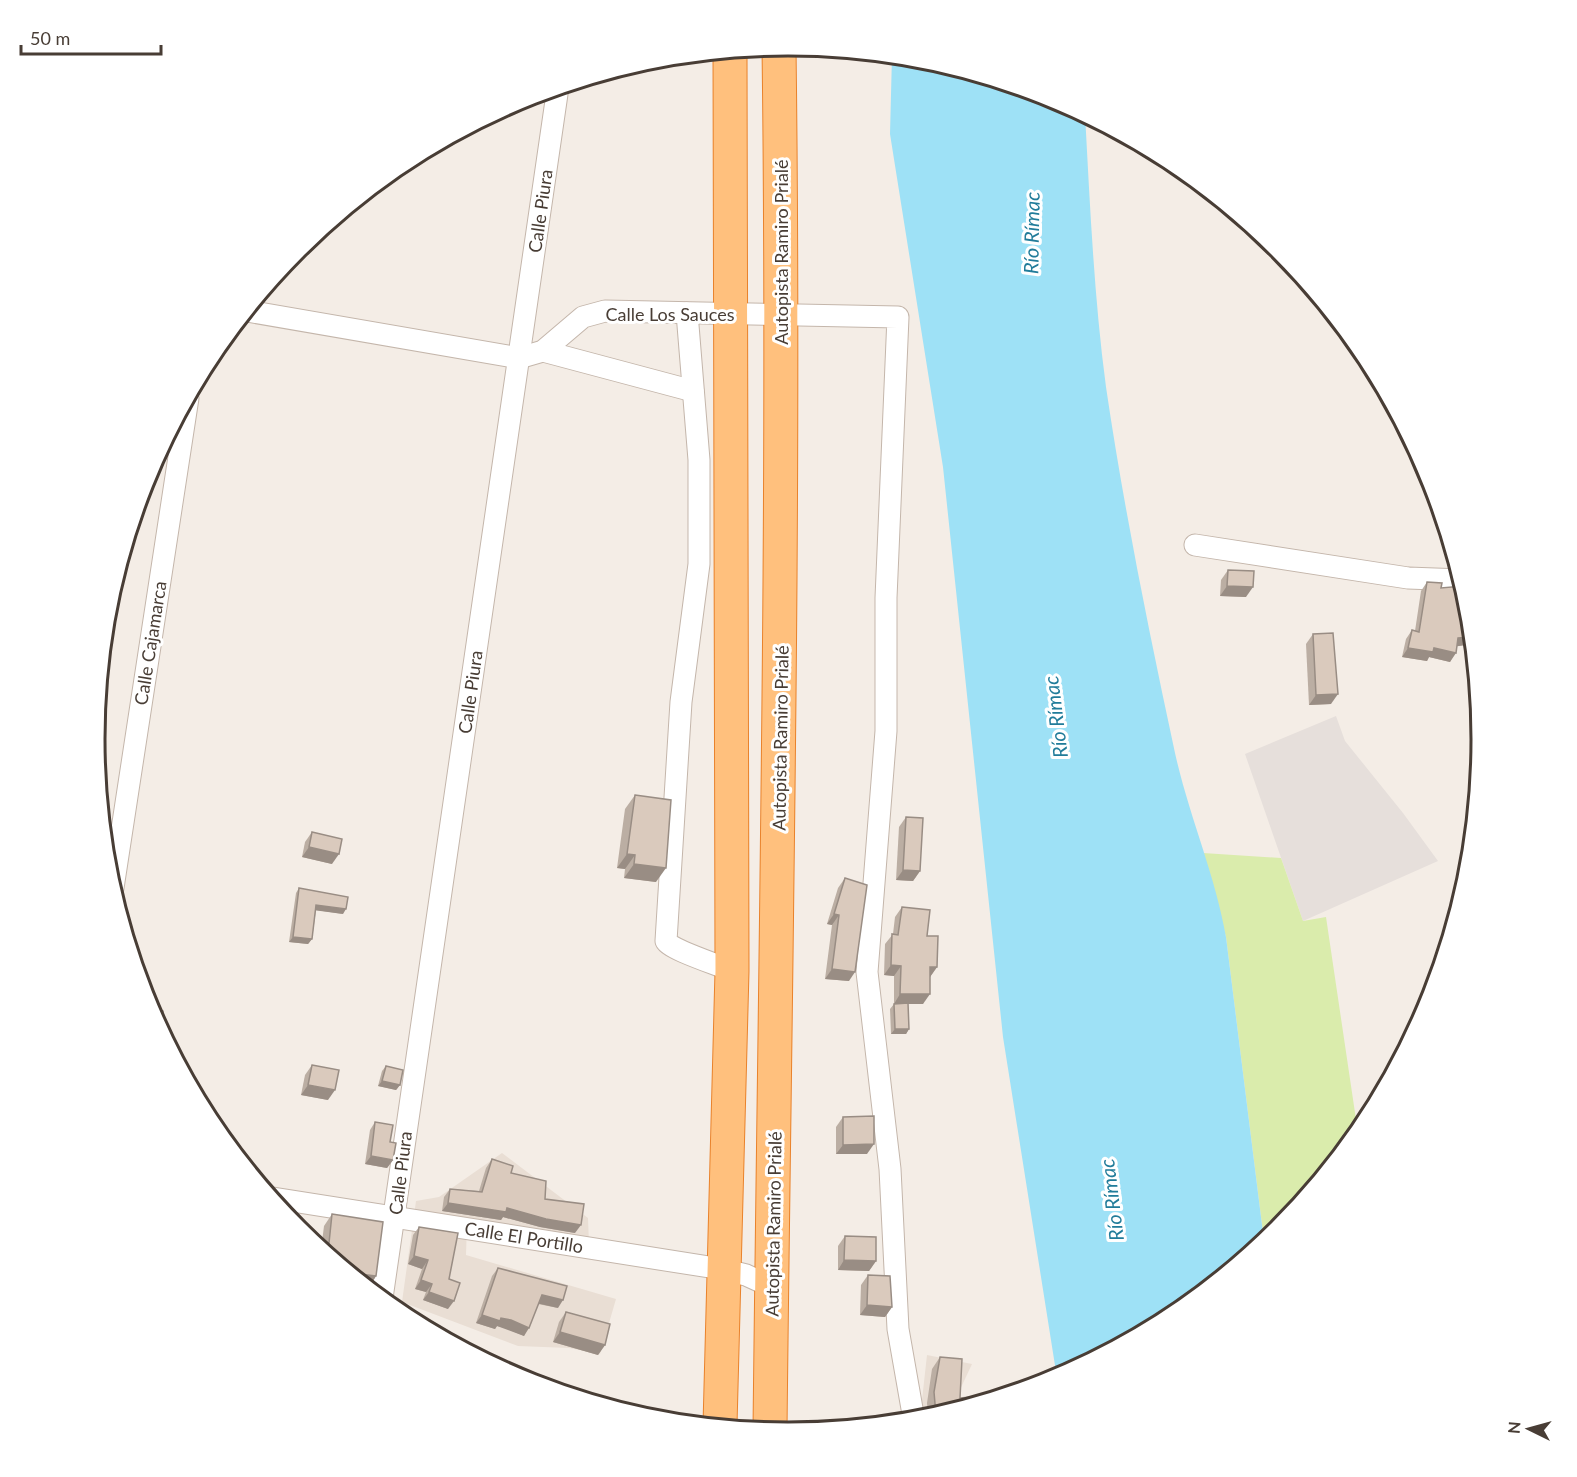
<svg xmlns="http://www.w3.org/2000/svg" width="1577" height="1477" font-family="Lato,sans-serif">
  <style>
    .residential { fill: #e9ded4 }
    .industrial { fill: #e6dfdb }
    .green { fill: #daecac }
    .water { fill: #9ee1f6 }
    .lines { fill: none; stroke-linecap: round; stroke-linejoin: round }
    .minor-casing { stroke: #c4b6ab; stroke-width: 23 }
    .trunk-casing { stroke: #e9822b; stroke-width: 35 }
    .minor { stroke: #fff; stroke-width: 21 }
    .trunk { stroke: #ffc07d; stroke-width: 33 }
    .wall { fill: #bbaea3 }
    .shaded-wall { fill: #998d84 }
    .building { fill: #dacabd; stroke: #998d84; stroke-width: 1.5 }
    .labels { text-anchor: middle; dominant-baseline: central; stroke-width: 6; stroke-linejoin: round; paint-order: stroke }
    .street-label { font-size: 18px; fill: #483d35; stroke: #fff }
    .water-label { font-size: 20px; font-style: italic; fill: #217c9a; stroke: #fff }
    .rim { fill: none; stroke: #483d35; stroke-width: 3 }
  </style>
  <rect width="100%" height="100%" fill="#f4ede6"/>
  <g class="residential">
    <path d="M502,1153L588,1218L589,1244L467,1223L466,1255L616,1299L600,1354L569,1348L518,1346L402,1302L416,1201L439,1197Z"/>
    <path d="M927,1355L972,1364L957,1396L970,1405L924,1418L922,1400Z"/>
  </g>
  <path class="industrial" d="M1336,716L1345,741L1403,813L1438,861L1303,921L1245,754Z"/>
  <path class="green" d="M1203,853L1281,858L1303,921L1326,917L1358,1133L1279,1229L1264,1241L1226,937Z"/>
  <path class="water" d="M892,55C950,61 1034,87 1085,114C1090,205 1094,297 1106,387C1124,509 1149,632 1175,753C1189,816 1215,874 1226,937L1264,1241L1173,1315L1057,1378L1003,1037L943,467L890,134Z"/>
  <g class="lines">
    <defs>
      <g id="minor">
        <path d="M247,311L519,358L543,351L583,317L605,311L898,317L886,598V731L867,972L890,1169L898,1329L914,1420"/>
        <path d="M687,313L699,460V564L681,702L666,941C669,949 719,965 732,971"/>
        <path d="M543,351L693,391"/>
        <path d="M1195,545L1408,578L1462,580"/>
        <path d="M113,888L188,398"/>
        <path d="M273,1198L722,1269L746,1275L772,1287"/>
        <path d="M382,1298L558,87"/>
      </g>
      <g id="trunk">
        <path d="M720,1425L732,971L730,51"/>
        <path d="M770,1430C775,969 785,508 779,46"/>
      </g>
    </defs>
    <use href="#minor" class="minor-casing"/>
    <use href="#trunk" class="trunk-casing"/>
    <use href="#minor" class="minor"/>
    <use href="#trunk" class="trunk"/>
  </g>
  <g class="wall">
    <path d="M1228,570L1246,597L1220,596L1221,580Z"/>
    <path d="M1427,582L1441,588L1473,644L1457,646L1450,662L1429,657L1427,661L1402,657L1406,639L1412,630L1415,631L1421,591Z"/>
    <path d="M1313,634L1331,704L1309,705L1306,644Z"/>
    <path d="M635,795L656,882L624,878L625,869L617,868L625,809Z"/>
    <path d="M906,817L920,871L913,881L896,880L899,827Z"/>
    <path d="M312,832L332,864L302,857L305,842Z"/>
    <path d="M845,878L849,981L825,979L832,925L827,924L838,888Z"/>
    <path d="M299,888L343,914L316,910L312,939L308,944L289,942L296,893Z"/>
    <path d="M902,907L927,936L937,967L930,977L923,1004H908L909,1029L906,1034H891L890,1009L894,1004V976L884,975L885,944L893,934L895,917Z"/>
    <path d="M312,1065L328,1100L301,1095L305,1075Z"/>
    <path d="M386,1066L400,1085L396,1090L378,1086L382,1071Z"/>
    <path d="M843,1117L867,1154H836V1127Z"/>
    <path d="M375,1122L390,1142L393,1160L387,1168L365,1164L370,1130Z"/>
    <path d="M492,1159L545,1199L575,1233L540,1227L503,1217L501,1220L442,1211L444,1197L450,1189L479,1191L486,1168Z"/>
    <path d="M332,1214L376,1276L369,1287L313,1241L322,1242L324,1226Z"/>
    <path d="M419,1227L449,1279L448,1309L423,1300L426,1292L415,1289L422,1269L408,1264L413,1235Z"/>
    <path d="M845,1236L876,1261L869,1271L838,1270V1246Z"/>
    <path d="M498,1268L558,1308L538,1304L524,1336L505,1328L497,1326L495,1329L476,1323L492,1276Z"/>
    <path d="M868,1275L892,1307L885,1317L860,1315L861,1285Z"/>
    <path d="M566,1312L605,1345L598,1355L553,1342L559,1322Z"/>
    <path d="M940,1357L960,1398L972,1404L928,1417L927,1403L932,1369Z"/>
  </g>
  <g class="shaded-wall">
    <path d="M1227,586L1253,587L1246,597L1220,596Z"/>
    <path d="M1472,637L1473,644L1452,647L1458,638Z"/>
    <path d="M1408,648H1434L1456,653L1450,662L1429,657L1427,661L1402,657Z"/>
    <path d="M1338,694L1331,704L1309,705L1316,695Z"/>
    <path d="M309,847L339,854L332,864L302,857Z"/>
    <path d="M627,854L635,855L625,869L617,868Z"/>
    <path d="M634,864L666,868L656,882L624,878Z"/>
    <path d="M903,870L920,871L913,881L896,880Z"/>
    <path d="M316,905L346,909L343,914L313,910Z"/>
    <path d="M834,914L839,915L832,925L827,924Z"/>
    <path d="M293,937L312,939L308,944L289,942Z"/>
    <path d="M891,965L901,966L894,976L884,975Z"/>
    <path d="M930,967H937L930,977Z"/>
    <path d="M832,969L855,972L849,981L825,979Z"/>
    <path d="M900,994H930L923,1004H894Z"/>
    <path d="M895,1029H909L906,1034H891Z"/>
    <path d="M382,1081L400,1085L396,1090L378,1086Z"/>
    <path d="M308,1085L335,1090L328,1100L301,1095Z"/>
    <path d="M874,1144L867,1154H836L843,1145Z"/>
    <path d="M371,1156L393,1160L387,1168L365,1164Z"/>
    <path d="M448,1203L507,1208L581,1225L575,1233L540,1227L503,1217L501,1220L442,1211Z"/>
    <path d="M414,1256L428,1260L422,1269L408,1264Z"/>
    <path d="M844,1260L876,1261L869,1271L838,1270Z"/>
    <path d="M351,1273L376,1276L369,1287Z"/>
    <path d="M421,1280L432,1284L426,1292L415,1289Z"/>
    <path d="M429,1292L454,1301L448,1309L423,1300Z"/>
    <path d="M542,1295L563,1300L558,1308L536,1303Z"/>
    <path d="M867,1305L892,1307L885,1317L860,1315Z"/>
    <path d="M482,1315L511,1320L529,1328L524,1336L497,1326L495,1329L476,1323Z"/>
    <path d="M560,1332L605,1345L598,1355L553,1342Z"/>
  </g>
  <g class="building">
    <path d="M1228,570L1254,571L1253,587L1227,586Z"/>
    <path d="M1427,582L1442,583L1441,588L1463,586L1469,604L1472,637L1458,638L1456,653L1434,648L1433,652L1408,648L1412,630L1419,632Z"/>
    <path d="M1333,633L1338,694L1316,695L1313,634Z"/>
    <path d="M635,795L671,800L666,868L634,864L635,855L627,854Z"/>
    <path d="M906,817L923,818L920,871L903,870Z"/>
    <path d="M312,832L342,839L339,854L309,847Z"/>
    <path d="M845,878L867,885L855,972L832,969L839,915L834,914Z"/>
    <path d="M299,888L348,897L346,909L316,905L312,939L293,937Z"/>
    <path d="M902,907L930,910L927,936H938L937,967H930V994H900L901,966L891,965L892,934L898,935Z"/>
    <path d="M908,1003L909,1029H895L894,1004Z"/>
    <path d="M151,1009L163,1011L161,1028Z"/>
    <path d="M312,1065L339,1070L335,1090L308,1085Z"/>
    <path d="M386,1066L403,1070L400,1085L382,1081Z"/>
    <path d="M874,1116V1144L843,1145V1117Z"/>
    <path d="M375,1122L393,1125L390,1142L396,1143L393,1160L371,1156Z"/>
    <path d="M492,1159L513,1166L511,1173L546,1181L545,1199L584,1204L581,1225L546,1219L507,1208L506,1212L448,1203L450,1189L482,1192Z"/>
    <path d="M332,1214L383,1222L376,1276L351,1273L313,1241L329,1243Z"/>
    <path d="M419,1227L458,1233L449,1279L460,1283L454,1301L429,1292L432,1284L421,1280L428,1260L414,1256Z"/>
    <path d="M845,1236L876,1237V1261L844,1260Z"/>
    <path d="M498,1268L567,1286L563,1300L542,1295L529,1328L511,1320L501,1318L500,1321L482,1315Z"/>
    <path d="M868,1275L890,1276L892,1307L867,1305Z"/>
    <path d="M566,1312L610,1324L605,1345L560,1332Z"/>
    <path d="M940,1357L962,1359L960,1398L971,1397L972,1404L936,1415L934,1392Z"/>
  </g>
  <g class="labels">
    <g class="street-label">
      <text transform="translate(540 211) rotate(-82)">Calle Piura</text>
      <text transform="translate(781 252) rotate(-90)">Autopista Ramiro Prialé</text>
      <text x="670" y="314">Calle Los Sauces</text>
      <text transform="translate(150 643) rotate(-81)">Calle Cajamarca</text>
      <text transform="translate(470 692) rotate(-82)">Calle Piura</text>
      <text transform="translate(780 738) rotate(-89)">Autopista Ramiro Prialé</text>
      <text transform="translate(400 1173) rotate(-83)">Calle Piura</text>
      <text transform="translate(773 1224) rotate(-89)">Autopista Ramiro Prialé</text>
      <text transform="translate(524 1237) rotate(9)">Calle El Portillo</text>
    </g>
    <g class="water-label">
      <text transform="translate(1031 233) rotate(-89)">Río Rímac</text>
      <text transform="translate(1055 717) rotate(-97)">Río Rímac</text>
      <text transform="translate(1111 1200) rotate(-97)">Río Rímac</text>
    </g>
  </g>
  <path d="M0 0H1577V1477H0ZM105 739a683 683 0 1 1 1366 0a683 683 0 1 1-1366 0Z" fill="#fff" fill-rule="evenodd"/>
  <path class="rim" d="M105 739a683 683 0 1 1 1366 0a683 683 0 1 1-1366 0Z"/>
  <g transform="translate(1529 1429) rotate(275)" stroke="#ffffff" stroke-width="4.5" paint-order="stroke">
  <path d="M0-4.5L10 22L0 15L-10 22Z" fill="#483d35"/>
  <text y="-9" font-size="16" font-weight="bold" text-anchor="middle" fill="#483d35">N</text>
  </g>
  <path d="M21 45v9h140v-9" fill="none" stroke="#483d35" stroke-width="3"/>
  <text x="30" y="45" font-size="18" fill="#483d35" stroke="#ffffff" stroke-width="4.5" paint-order="stroke">50 m</text>
</svg>
